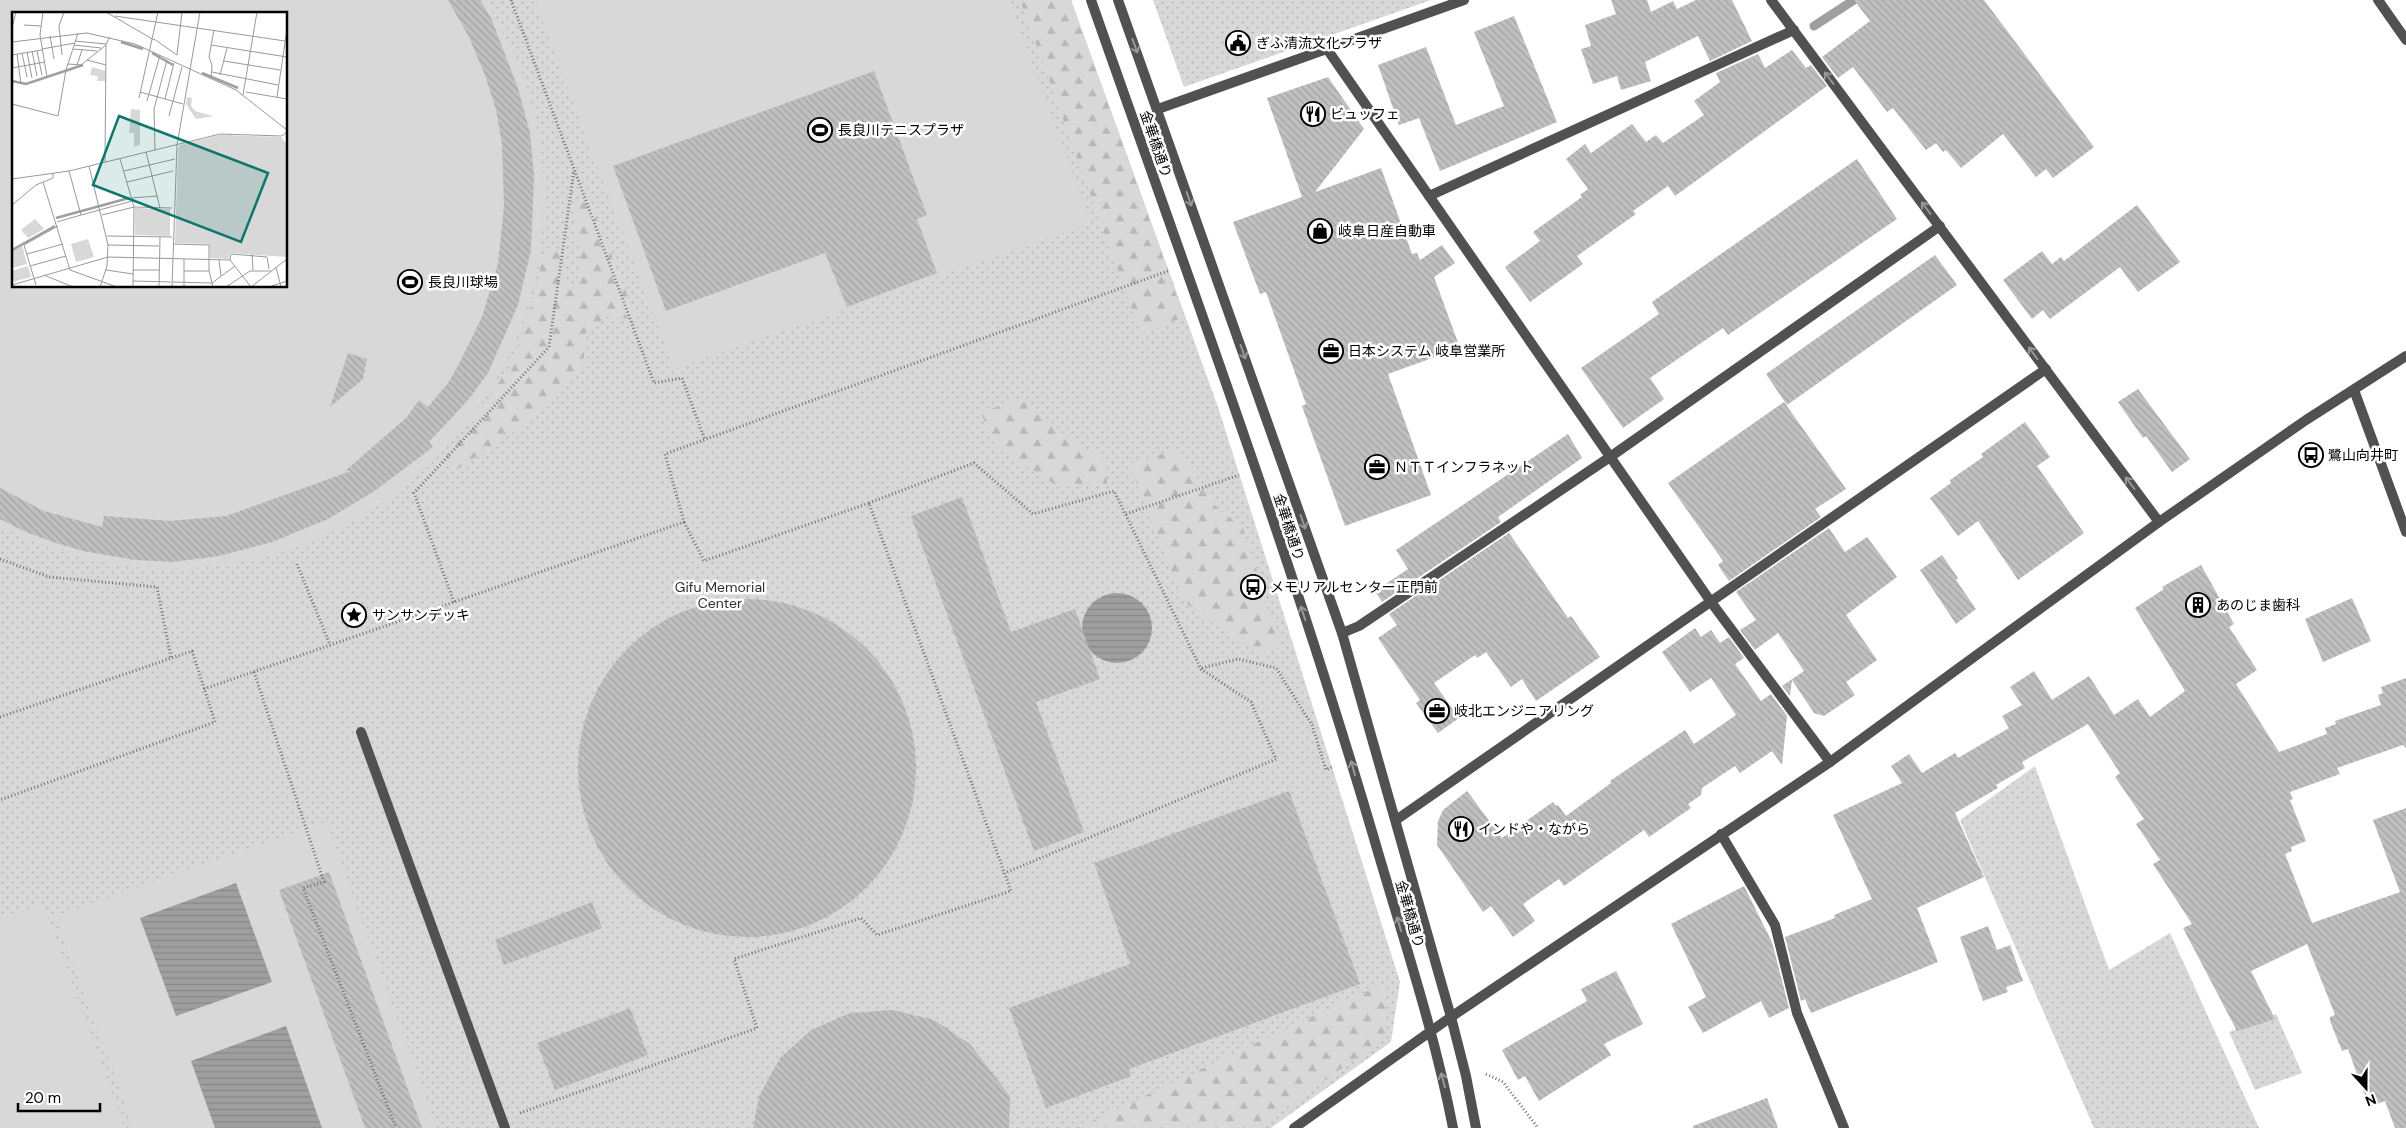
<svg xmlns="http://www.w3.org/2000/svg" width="2406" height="1128" font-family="'DM Sans','Noto Sans JP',sans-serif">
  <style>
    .grass { fill: url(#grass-dots); fill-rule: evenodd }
    .forest { fill: url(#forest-firs) }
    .garden { fill: #d8d8d8; fill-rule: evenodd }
    .water { fill: url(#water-rules) }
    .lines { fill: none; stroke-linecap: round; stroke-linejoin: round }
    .stream { stroke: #9f9f9f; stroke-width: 9 }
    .building { fill: url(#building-back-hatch) }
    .path { stroke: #737373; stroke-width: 3; stroke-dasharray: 1 2.5; stroke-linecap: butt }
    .service { stroke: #515151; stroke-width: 10 }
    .minor { stroke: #515151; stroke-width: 10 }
    .tertiary { stroke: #515151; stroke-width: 10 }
    .oneway { stroke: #979797 }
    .labels { text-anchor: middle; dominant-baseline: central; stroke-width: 5; stroke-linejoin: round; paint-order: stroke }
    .poi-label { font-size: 14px; fill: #000; stroke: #fff; text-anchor: start }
    .street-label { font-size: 14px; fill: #000; stroke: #fff }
    .park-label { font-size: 14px; fill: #2f2f2f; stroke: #fff }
    .inset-river { fill: none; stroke: #9f9f9f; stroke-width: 2.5 }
    .inset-road { fill: none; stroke: #999; stroke-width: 1 }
    .view { fill: #0f766e; fill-opacity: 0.15; stroke: #0f766e; stroke-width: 2.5 }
    .inset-edge { fill: none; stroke: #000; stroke-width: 2.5 }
  </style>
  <defs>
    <pattern id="grass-dots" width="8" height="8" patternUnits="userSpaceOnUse" patternTransform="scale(1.25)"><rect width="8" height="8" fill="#d8d8d8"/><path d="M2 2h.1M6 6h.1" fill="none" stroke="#b8b8b8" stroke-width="1.8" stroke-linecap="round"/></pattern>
    <pattern id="forest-firs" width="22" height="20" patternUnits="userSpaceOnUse" patternTransform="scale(1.25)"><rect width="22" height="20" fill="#d8d8d8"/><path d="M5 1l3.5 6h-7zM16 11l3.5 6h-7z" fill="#b8b8b8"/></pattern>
    <pattern id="water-rules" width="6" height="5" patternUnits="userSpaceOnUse" patternTransform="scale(1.25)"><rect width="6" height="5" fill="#9f9f9f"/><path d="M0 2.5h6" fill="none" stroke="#878787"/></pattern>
    <pattern id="building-back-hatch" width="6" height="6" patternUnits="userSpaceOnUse" patternTransform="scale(1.25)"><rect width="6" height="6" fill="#c0c0c0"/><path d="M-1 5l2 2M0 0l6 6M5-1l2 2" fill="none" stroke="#a3a3a3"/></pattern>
  </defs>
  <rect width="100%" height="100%" fill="#fff"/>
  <g class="grass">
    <path d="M0,0H1071L1218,407L1400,982L1391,1042L1271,1128H0ZM14,14H286V286H14Z"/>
    <path d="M1153,0H1431L1184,87Z"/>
    <path d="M2035,766L2109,970L2170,933L2259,1128H2094L1960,820Z"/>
    <path d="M2276,1014L2302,1073L2255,1090L2229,1032Z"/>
  </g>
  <g class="forest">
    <path d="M1020,0H1071L1184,317L1141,334Z"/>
    <path d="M584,187L637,319L607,317L586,331L583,367L521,427L456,470L446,455L472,424L512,362L536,292L541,261L557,248L570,289L582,272L573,208Z"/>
    <path d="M1025,398L1069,439L1105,459L1107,484L1060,487L995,447L981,412Z"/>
    <path d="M1178,449L1216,507L1243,528L1281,646L1261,656L1184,602L1129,464Z"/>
    <path d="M1385,984V1037L1258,1128H1078L1353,997Z"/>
  </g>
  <g class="garden">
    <path d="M0,0H485C510,41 529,84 538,131C574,332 442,523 242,562C160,578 73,565 0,526ZM14,14H286V286H14Z"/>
    <path d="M534,0H1009L1091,223L674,369Z"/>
    <path d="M326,822L437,1128H134L55,916Z"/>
    <path d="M43,904L125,1128H0V920Z"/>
  </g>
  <g class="water">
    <circle cx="1117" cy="628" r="35"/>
    <path d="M236,883L272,982L176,1016L140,918Z"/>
    <path d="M286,1026L322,1128H215L191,1061Z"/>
  </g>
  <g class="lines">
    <path class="stream" d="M1814,26L1854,0"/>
  </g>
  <g class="building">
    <path d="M448,0H480L491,18L518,88L530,133L534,175L531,250L518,305L488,373L469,399L429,442L433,447L373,492L328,519L272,542L219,556L173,562L135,560L83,551L56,543L26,532L0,519V488L44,511L102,527L104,516L170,521L226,516L351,471H345L407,417L419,400L428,407L448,383L459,364L482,317L498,264L504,206L502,144L496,110L486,78L469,37Z"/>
    <path d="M1611,0H1647L1651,12L1673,1L1677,9L1696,0H1732L1752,41L1710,61L1698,36L1645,62L1651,81L1621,90L1617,76L1593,84L1581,49L1591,46L1585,25L1616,14Z"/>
    <path d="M1854,0H1984L2094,147L2053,178L2046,169L2036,177L2003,134L1961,168L1946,150L1943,152L1936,143L1926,150L1893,108L1887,112L1853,67L1838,78L1822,57L1870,21Z"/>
    <path d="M1514,16L1557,122L1440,171L1419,118L1399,125L1378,65L1426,47L1456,125L1504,106L1474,32Z"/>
    <path d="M1792,50L1806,68L1811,65L1827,86L1675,196L1668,186L1633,211L1636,214L1577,256L1583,264L1530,302L1505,267L1540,241L1533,232L1582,197L1580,195L1588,189L1566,159L1585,144L1591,153L1632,124L1646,142L1656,135L1663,143L1704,115L1694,101L1720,82L1716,73L1758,54L1765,68Z"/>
    <path d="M874,71L927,215L917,219L937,273L847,307L825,253L666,311L613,166Z"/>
    <path d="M1328,77L1364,129L1315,192L1381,168L1412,254L1417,253L1420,260L1442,245L1455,263L1434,277L1460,348L1388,374L1431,495L1345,526L1302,406L1306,404L1266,292L1260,294L1233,222L1302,197L1267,98Z"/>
    <path d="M1857,159L1897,219L1728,335L1723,328L1650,378L1664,399L1623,428L1581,368L1659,314L1652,302Z"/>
    <path d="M2137,205L2180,262L2138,292L2120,267L2050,319L2043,310L2032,319L2003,280L2042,251L2052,264L2061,257L2064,261Z"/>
    <path d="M1935,255L1957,285L1787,405L1766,374Z"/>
    <path d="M348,353L367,359L363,379L330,407Z"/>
    <path d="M2138,389L2190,459L2172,472L2146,436L2143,438L2118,402Z"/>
    <path d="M1784,402L1846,489L1815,509L1821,517L1729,581L1718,565L1723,561L1668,483Z"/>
    <path d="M2025,422L2050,457L2037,466L2084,533L2018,580L1978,521L1958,536L1930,498L1951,483L1950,480L1983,457L1981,454Z"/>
    <path d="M1568,434L1582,458L1498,517L1501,522L1382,602L1375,591L1408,569L1396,550Z"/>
    <path d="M962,497L1011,632L1075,609L1100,679L1036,702L1084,832L1034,851L911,516Z"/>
    <path d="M1829,528L1845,552L1867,537L1897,577L1846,615L1877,660L1846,682L1855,695L1824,716L1814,713L1792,680L1790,696L1782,686L1804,671L1778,633L1755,650L1740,630L1756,620L1736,592Z"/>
    <path d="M1509,533L1568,618L1571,616L1600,657L1536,701L1522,679L1511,687L1486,652L1477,658L1475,655L1434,683L1459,718L1438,733L1416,703L1420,700L1378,638L1397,625L1389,614Z"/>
    <path d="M1942,555L1958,578L1956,580L1976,609L1956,624L1920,570Z"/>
    <path d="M2201,565L2234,624L2229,627L2257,670L2236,684L2279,752L2327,734L2325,728L2336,724L2335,721L2381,705L2378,695L2383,693L2381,687L2406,678V748L2403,745L2337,768L2340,774L2290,792L2293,799L2290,800L2306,841L2291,847L2292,851L2285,854L2312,923L2400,892L2373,820L2406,808V1128H2395L2385,1101L2369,1107L2348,1049L2342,1051L2330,1021V1017L2335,1015L2307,944L2251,971L2275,1019L2237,1031L2183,928L2192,924L2153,864L2160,860L2136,824L2144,819L2115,777L2120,773L2088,724L2022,762L2025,768L1996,785L1998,788L1955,813L1984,877L1917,908L1938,962L1811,1013L1805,999L1801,1001L1785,937L1835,918L1834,915L1872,899L1833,815L1902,783L1891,766L1909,754L1922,773L1955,753L1958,758L2009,728L2002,716L2022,705L2010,687L2034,671L2052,700L2089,676L2114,715L2138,699L2150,717L2185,691L2135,608L2164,589L2162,587Z"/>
    <path d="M2352,598L2371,641L2323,662L2305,619Z"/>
    <circle cx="747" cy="768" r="169"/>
    <path d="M1695,628L1701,637L1711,630L1720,643L1729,637L1744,658L1735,664L1761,701L1771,694L1787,716L1782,765L1772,751L1740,773L1735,766L1702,788L1701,795L1688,804L1691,808L1649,837L1644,830L1564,886L1559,879L1523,904L1535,921L1513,937L1491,906L1483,912L1437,845L1438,821L1443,810L1467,791L1502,838L1553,802L1556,806L1558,805L1566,816L1611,783L1610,781L1685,730L1694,744L1736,715L1711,678L1690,692L1662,652Z"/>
    <path d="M1289,791L1360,984L1129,1069L1131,1076L1046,1108L1009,1008L1130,964L1094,863Z"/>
    <path d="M329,872L422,1128H365L279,890Z"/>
    <path d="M1744,886L1772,942L1789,1008L1769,1018L1761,1001L1703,1033L1688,1007L1706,997L1671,924Z"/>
    <path d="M592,902L602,928L504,965L495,940Z"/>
    <path d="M1988,926L1997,950L2010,945L2023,981L2006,987L2008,992L1983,1001L1960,937Z"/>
    <path d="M1616,971L1643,1024L1604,1044L1611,1055L1539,1101L1525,1076L1518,1080L1502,1050L1587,1001L1581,989Z"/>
    <path d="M630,1008L648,1055L555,1090L537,1043Z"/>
    <path d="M893,1010L934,1020L970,1044L1010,1096L1009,1128H753L759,1096L780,1058L811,1030L850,1013Z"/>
    <path d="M1767,1098L1778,1128H1693V1126Z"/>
  </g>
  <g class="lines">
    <g class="path">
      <path d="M511,0L654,383L682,378L705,440"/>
      <path d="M869,503L974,463L1033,514L1114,491L1201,669L1251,702L1276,759L1005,873"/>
      <path d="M1126,514L1239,475"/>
      <path d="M0,559L49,577L157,587L171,658"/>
      <path d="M297,564L330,645"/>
      <path d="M454,602L414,493L549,347L574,170"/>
      <path d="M1202,668L1238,659L1276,668L1312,725L1326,770L1334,766"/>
      <path d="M254,672L324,882L303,888L396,1128"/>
      <path d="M204,689L684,522L665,454L1168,271"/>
      <path d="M0,717L192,651L215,722L0,800"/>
      <path d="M1486,1074L1503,1082L1538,1128"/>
      <path d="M520,1113L757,1028L734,959L861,918L877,935L1011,891L869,503L704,561L684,522"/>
    </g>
    <path class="service" d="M361,732L505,1128"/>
    <g class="minor">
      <path d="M1771,0L2159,522"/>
      <path d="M2378,0L2406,40"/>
      <path d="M1327,49L1711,602L1830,762"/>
      <path d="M1158,109L1464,0"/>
      <path d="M1429,196L1794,30"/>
      <path d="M2354,390L2406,532"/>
      <path d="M1342,633L1359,626L1610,457L1940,226"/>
      <path d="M1396,820L2046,369"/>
      <path d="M1721,834L1775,925L1797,1013L1844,1128"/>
    </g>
    <g class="tertiary">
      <path d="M1091,0C1188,277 1290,553 1373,835C1401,932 1434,1029 1453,1128"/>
      <path d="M1118,0L1342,633L1451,1017L1466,1076L1476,1128"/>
      <path d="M1294,1128L1451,1017L1830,762L2159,522L2306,420L2406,356"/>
    </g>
  </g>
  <defs><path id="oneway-shaft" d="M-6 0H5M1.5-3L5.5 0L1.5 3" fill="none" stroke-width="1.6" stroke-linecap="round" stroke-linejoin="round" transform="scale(1.25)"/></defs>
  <g class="oneway">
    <use href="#oneway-shaft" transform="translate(1135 46) rotate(70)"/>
    <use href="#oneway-shaft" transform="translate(1829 78) rotate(-127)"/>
    <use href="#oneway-shaft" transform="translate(1189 199) rotate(71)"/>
    <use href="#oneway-shaft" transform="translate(1926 208) rotate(-127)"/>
    <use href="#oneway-shaft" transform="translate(1243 352) rotate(71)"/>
    <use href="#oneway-shaft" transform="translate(2033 353) rotate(-126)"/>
    <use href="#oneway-shaft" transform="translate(2130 483) rotate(-127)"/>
    <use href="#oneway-shaft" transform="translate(1303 522) rotate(71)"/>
    <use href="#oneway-shaft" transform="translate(1303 613) rotate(-108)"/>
    <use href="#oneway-shaft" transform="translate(1353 768) rotate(-106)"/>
    <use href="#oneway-shaft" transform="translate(1399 924) rotate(-106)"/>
    <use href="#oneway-shaft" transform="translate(1443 1080) rotate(-105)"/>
  </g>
  <defs>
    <symbol id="civic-ring" viewBox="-11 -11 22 22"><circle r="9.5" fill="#fff" stroke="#000" stroke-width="1.5"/><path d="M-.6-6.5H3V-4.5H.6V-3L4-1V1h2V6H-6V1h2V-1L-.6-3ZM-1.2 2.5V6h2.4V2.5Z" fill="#000"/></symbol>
    <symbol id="restaurant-ring" viewBox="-11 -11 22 22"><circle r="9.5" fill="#fff" stroke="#000" stroke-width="1.5"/><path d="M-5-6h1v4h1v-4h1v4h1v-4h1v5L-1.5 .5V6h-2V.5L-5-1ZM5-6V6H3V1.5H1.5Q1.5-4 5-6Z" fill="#000"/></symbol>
    <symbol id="stadium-ring" viewBox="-11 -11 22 22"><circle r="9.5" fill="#fff" stroke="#000" stroke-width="1.5"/><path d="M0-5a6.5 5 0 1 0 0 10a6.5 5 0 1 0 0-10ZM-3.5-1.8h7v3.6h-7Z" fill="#000"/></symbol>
    <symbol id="shop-ring" viewBox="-11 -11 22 22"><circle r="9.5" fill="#fff" stroke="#000" stroke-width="1.5"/><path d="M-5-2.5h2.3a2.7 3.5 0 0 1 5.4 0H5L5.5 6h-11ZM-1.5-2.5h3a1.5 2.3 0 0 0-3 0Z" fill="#000"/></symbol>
    <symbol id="office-ring" viewBox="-11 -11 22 22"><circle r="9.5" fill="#fff" stroke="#000" stroke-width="1.5"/><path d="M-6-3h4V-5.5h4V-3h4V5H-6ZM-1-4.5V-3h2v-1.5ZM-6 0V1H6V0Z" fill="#000"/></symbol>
    <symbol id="bus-ring" viewBox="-11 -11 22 22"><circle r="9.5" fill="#fff" stroke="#000" stroke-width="1.5"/><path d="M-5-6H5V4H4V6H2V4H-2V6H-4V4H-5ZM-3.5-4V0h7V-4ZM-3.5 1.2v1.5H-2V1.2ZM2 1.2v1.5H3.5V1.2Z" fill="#000"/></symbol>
    <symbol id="building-ring" viewBox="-11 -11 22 22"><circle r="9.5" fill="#fff" stroke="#000" stroke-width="1.5"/><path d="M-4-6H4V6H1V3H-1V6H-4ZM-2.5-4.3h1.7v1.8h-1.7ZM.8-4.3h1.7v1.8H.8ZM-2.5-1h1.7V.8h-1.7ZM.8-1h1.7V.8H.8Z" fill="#000"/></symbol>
    <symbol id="sight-ring" viewBox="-11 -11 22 22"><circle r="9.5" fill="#fff" stroke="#000" stroke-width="1.5"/><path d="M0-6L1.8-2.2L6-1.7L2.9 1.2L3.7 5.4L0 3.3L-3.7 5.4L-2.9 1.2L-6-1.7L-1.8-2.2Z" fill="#000"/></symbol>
  </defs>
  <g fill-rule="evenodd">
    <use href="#civic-ring" x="1224" y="29" width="28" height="28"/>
    <use href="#restaurant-ring" x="1299" y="100" width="28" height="28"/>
    <use href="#stadium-ring" x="806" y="116" width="28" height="28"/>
    <use href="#shop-ring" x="1306" y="217" width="28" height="28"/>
    <use href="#stadium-ring" x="396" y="268" width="28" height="28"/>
    <use href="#office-ring" x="1317" y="337" width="28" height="28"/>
    <use href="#bus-ring" x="2297" y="441" width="28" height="28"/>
    <use href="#office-ring" x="1363" y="453" width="28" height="28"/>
    <use href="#bus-ring" x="1239" y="573" width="28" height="28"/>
    <use href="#building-ring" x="2184" y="591" width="28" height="28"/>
    <use href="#sight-ring" x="340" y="601" width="28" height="28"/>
    <use href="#office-ring" x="1423" y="697" width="28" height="28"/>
    <use href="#restaurant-ring" x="1447" y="815" width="28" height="28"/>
  </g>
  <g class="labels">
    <g class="poi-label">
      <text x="1256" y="43">ぎふ清流文化プラザ</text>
      <text x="1330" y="114">ビュッフェ</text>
      <text x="838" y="130">長良川テニスプラザ</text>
      <text x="1338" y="231">岐阜日産自動車</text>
      <text x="428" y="282">長良川球場</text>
      <text x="1348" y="351">日本システム 岐阜営業所</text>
      <text x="2328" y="455">鷺山向井町</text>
      <text x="1394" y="467">ＮＴＴインフラネット</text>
      <text x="1270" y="587">メモリアルセンター正門前</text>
      <text x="2216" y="605">あのじま歯科</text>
      <text x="372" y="615">サンサンデッキ</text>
      <text x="1454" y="711">岐北エンジニアリング</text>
      <text x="1478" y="829">インドや・ながら</text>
    </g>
    <g class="street-label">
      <text transform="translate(1156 144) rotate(71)">金華橋通り</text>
      <text transform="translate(1289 527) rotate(72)">金華橋通り</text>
      <text transform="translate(1410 914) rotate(74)">金華橋通り</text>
    </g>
    <g class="park-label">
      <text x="720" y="587">Gifu Memorial<tspan x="720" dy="16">Center</tspan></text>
    </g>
  </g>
  <g transform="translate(12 12)">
    <rect width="275" height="275" fill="#fff"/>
    <path d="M119,97L128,98V133L122,135V121H117ZM208,123L269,125L275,132V245L218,241L217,247L198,246L197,232L163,231L166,137L168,133ZM123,196L158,197V224L123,223ZM10,233L15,252L0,256V238Z" fill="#d8d8d8"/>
    <path d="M175,85L180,86L179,94L183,99L201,104L184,107L174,92ZM208,123H221L222,133L220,126H214L197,128L193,135L167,137L168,133ZM252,191L272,192L271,239H264V233H269V195H252Z" fill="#d8d8d8"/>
    <path d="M80,55L94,59V69H85L86,64L78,63Z" fill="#d8d8d8"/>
    <path d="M249,131L269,132L272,136L270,174L229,172V136H248ZM199 214a24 24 0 1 1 48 0a24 24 0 1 1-48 0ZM167,191L196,192V230H166ZM23,207L32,217L16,226L9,218ZM76,227L82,245L64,250L59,232ZM16,254L19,265L0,270V259Z" fill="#d8d8d8"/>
    <path class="inset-river" d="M109,30L131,37M140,41L161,53M190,61L226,76M0,69L14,72L71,53M44,206L117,186M0,238L43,214"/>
    <path class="inset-road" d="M31,0L28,23L35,65M94,0L142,28M103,4L273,29M12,13L29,14M0,16L4,0M38,24L42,47M142,27L165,43L170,0M63,29L94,32M0,30L75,21L123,32L224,78L275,118M62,33L89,36M199,33L275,45M30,37L63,31M61,37L85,39M20,39L25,64M25,39L30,63M15,40L20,66M10,41L15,65M5,42L9,72M0,43L30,38M50,43L47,14L52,0M75,48L94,53M212,49L268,58M56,52L69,53L94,33M65,53L70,38M0,56L33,50M200,60L266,73M208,63L215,36M199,67L200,53L197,45L202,18M128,80L171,92M234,80L275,87M231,83L245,0M265,85L275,17M127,86L146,0M153,87L162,51M135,89L148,43M0,92L46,104L54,58L66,21M157,104L170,55M143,138L142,97L155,48M134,140L148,196M108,147L122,195L121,275M93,150L94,32L98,25M77,154L96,233L95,254L88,275M57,159L69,203L120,189M112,159L163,147M0,167L57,159L208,122L270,124L275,120M31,170L58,258L105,275M115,170L161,159M119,186L146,184M0,193L24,173L41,166V161M90,203L122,195L160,196M45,210L69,203M95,224L160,225M161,232L197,233V259L201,275M96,233L147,234M15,242L51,232M240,242L241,258M172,247V275M207,248L209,264M218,248L219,242L255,245L257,257M18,254L54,244M264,255L269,275M94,258L121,262M121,258H147M172,259H197M32,263L61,275M121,269L159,270M161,270L200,271L223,254M0,273L96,245L218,248L239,275M24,273L12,233L46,214M147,275L148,225M160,275L165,133L188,0M214,275L238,259H259M239,275L275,247M257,275L275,269"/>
    <path class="view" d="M107,104L256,161L229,230L81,173Z"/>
    <rect width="275" height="275" class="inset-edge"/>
  </g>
  <g transform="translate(2366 1088) rotate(159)" stroke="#ffffff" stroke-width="4" paint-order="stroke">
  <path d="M0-4L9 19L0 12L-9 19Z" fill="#000000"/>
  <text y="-8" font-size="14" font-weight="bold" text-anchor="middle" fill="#000000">N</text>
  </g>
  <path d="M18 1103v8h82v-8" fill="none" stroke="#000000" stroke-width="2.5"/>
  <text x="25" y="1103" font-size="15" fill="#000000" stroke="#ffffff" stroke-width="4" paint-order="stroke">20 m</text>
</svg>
